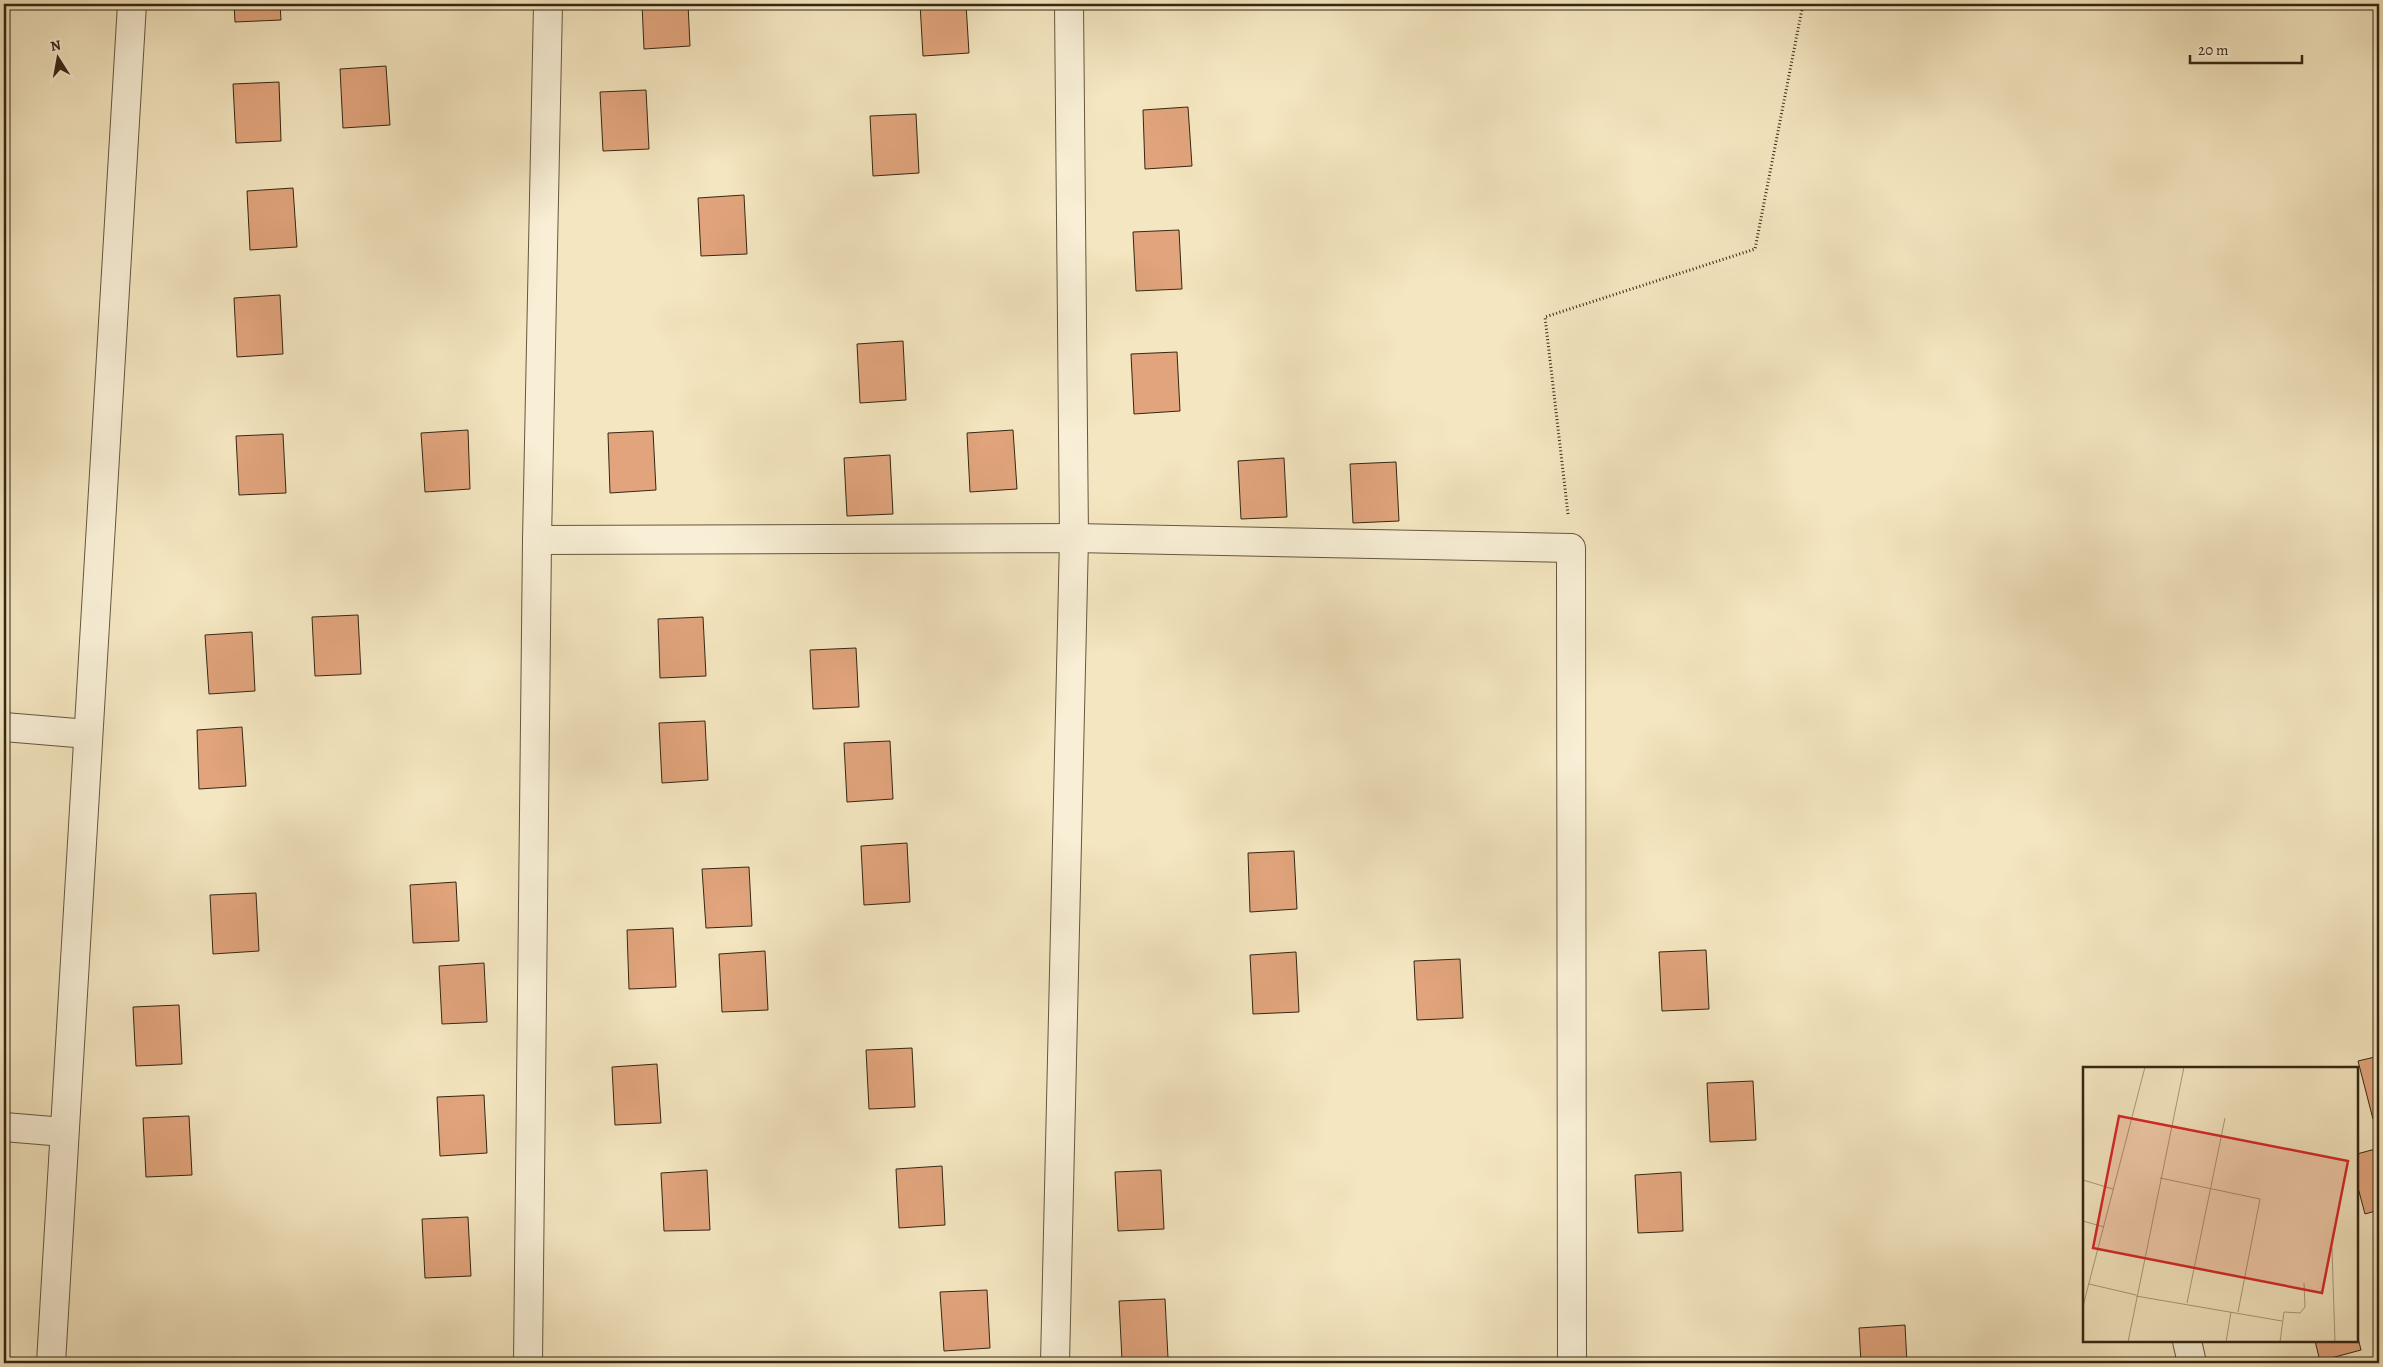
<svg xmlns="http://www.w3.org/2000/svg" width="2383" height="1367" font-family="Alegreya,serif">
  <style>
    .building { fill: #e1a47c; stroke: #352713 }
    .lines { fill: none; stroke-linecap: round; stroke-linejoin: round }
    .minor-casing { stroke: #65573e; stroke-width: 30 }
    .path { stroke: #352713; stroke-width: 3; stroke-dasharray: 1 2.5; stroke-linecap: butt }
    .minor { stroke: #f8efd6; stroke-width: 28 }
    .inset-road { fill: none; stroke: #a89a7b; stroke-width: 1 }
    .view { fill: #d62828; fill-opacity: 0.15; stroke: #d62828; stroke-width: 2.5 }
    .inset-edge { fill: none; stroke: #352713; stroke-width: 2.5 }
  </style>
  <rect width="100%" height="100%" fill="#f4e6c0"/>
  <filter id="stains"><feTurbulence type="fractalNoise" baseFrequency=".004" numOctaves="4"/><feColorMatrix values="0 0 0 0 .2 0 0 0 0 .09 0 0 0 0 .02 0 0 0 .5 -.17"/></filter>
  <radialGradient id="worn" r=".72"><stop offset=".6" stop-color="#630" stop-opacity="0"/><stop offset="1" stop-color="#630" stop-opacity=".3"/></radialGradient>
  <g class="building">
    <path d="M234,4H280L281,20L235,22Z"/>
    <path d="M642,4H688L690,46L644,49Z"/>
    <path d="M920,4H966L969,53L923,56Z"/>
    <path d="M386,66L390,125L343,128L340,69Z"/>
    <path d="M279,82L281,141L236,143L233,84Z"/>
    <path d="M646,90L649,149L603,151L600,92Z"/>
    <path d="M1188,107L1192,166L1145,169L1143,110Z"/>
    <path d="M916,114L919,173L873,176L870,116Z"/>
    <path d="M293,188L297,247L250,250L247,191Z"/>
    <path d="M744,195L747,254L701,256L698,198Z"/>
    <path d="M1179,230L1182,289L1136,291L1133,232Z"/>
    <path d="M280,295L283,354L237,357L234,298Z"/>
    <path d="M903,341L906,400L860,403L857,344Z"/>
    <path d="M1177,352L1180,411L1134,414L1131,354Z"/>
    <path d="M468,430L470,489L425,492L421,433Z"/>
    <path d="M1013,430L1017,489L970,492L967,433Z"/>
    <path d="M653,431L656,490L610,493L608,433Z"/>
    <path d="M283,434L286,493L239,495L236,436Z"/>
    <path d="M890,455L893,514L847,516L844,458Z"/>
    <path d="M1284,458L1287,517L1241,519L1238,461Z"/>
    <path d="M1396,462L1399,521L1353,523L1350,464Z"/>
    <path d="M358,615L361,674L315,676L312,617Z"/>
    <path d="M703,617L706,676L660,678L658,619Z"/>
    <path d="M252,632L255,691L209,694L205,635Z"/>
    <path d="M856,648L859,707L813,709L810,650Z"/>
    <path d="M705,721L708,780L662,783L659,723Z"/>
    <path d="M242,727L246,786L199,789L197,730Z"/>
    <path d="M890,741L893,799L847,802L844,743Z"/>
    <path d="M907,843L910,902L864,905L861,846Z"/>
    <path d="M1294,851L1297,909L1250,912L1248,853Z"/>
    <path d="M749,867L752,926L706,928L702,869Z"/>
    <path d="M456,882L459,941L413,943L410,885Z"/>
    <path d="M256,893L259,951L213,954L210,895Z"/>
    <path d="M673,928L676,987L629,989L627,930Z"/>
    <path d="M1706,950L1709,1009L1662,1011L1659,952Z"/>
    <path d="M765,951L768,1010L722,1012L719,954Z"/>
    <path d="M1296,952L1299,1012L1253,1014L1250,955Z"/>
    <path d="M1460,959L1463,1018L1417,1020L1414,961Z"/>
    <path d="M484,963L487,1022L442,1024L439,966Z"/>
    <path d="M179,1005L182,1064L136,1066L133,1007Z"/>
    <path d="M912,1048L915,1107L869,1109L866,1050Z"/>
    <path d="M2379,1056V1117L2373,1119L2358,1061Z"/>
    <path d="M657,1064L661,1123L615,1125L612,1067Z"/>
    <path d="M1753,1081L1756,1140L1710,1142L1707,1083Z"/>
    <path d="M484,1095L487,1153L440,1156L437,1097Z"/>
    <path d="M189,1116L192,1175L146,1177L143,1118Z"/>
    <path d="M2379,1148V1210L2365,1214L2357,1184V1154Z"/>
    <path d="M942,1166L945,1225L899,1228L896,1169Z"/>
    <path d="M707,1170L710,1230L664,1231L661,1173Z"/>
    <path d="M1161,1170L1164,1229L1118,1231L1115,1172Z"/>
    <path d="M1681,1172L1683,1231L1638,1233L1635,1175Z"/>
    <path d="M468,1217L471,1276L425,1278L422,1219Z"/>
    <path d="M2379,1228V1251L2374,1229Z"/>
    <path d="M987,1290L990,1348L944,1351L940,1292Z"/>
    <path d="M1165,1299L1168,1358L1122,1360L1119,1301Z"/>
    <path d="M1905,1325L1907,1363H1861L1859,1328Z"/>
    <path d="M2357,1334L2361,1350L2320,1361L2315,1341H2357Z"/>
  </g>
  <g class="lines">
    <defs>
      <g id="minor">
        <path d="M537,540L1074,538L1571,548L1572,1363"/>
        <path d="M4,727L88,734"/>
        <path d="M4,1127L64,1132"/>
        <path d="M2187,1341L2192,1363"/>
        <path d="M51,1363L132,4"/>
        <path d="M528,1363L537,540L548,4"/>
        <path d="M1055,1363L1074,538L1069,4"/>
      </g>
    </defs>
    <use href="#minor" class="minor-casing"/>
    <path class="path" d="M1568,514L1545,317L1755,249L1803,4"/>
    <use href="#minor" class="minor"/>
  </g>
  <g transform="translate(2083 1067)">
    <rect width="275" height="275" fill="#f4e6c0"/>
    <path class="inset-road" d="M77,111L177,132L155,245M0,113L30,122M0,154L21,160M249,181L252,275M6,217L53,228M53,229L199,254M104,236L142,51M0,239L62,0M45,275L101,0M143,275L148,245M197,275L201,245L217,246L222,240L221,216"/>
    <path class="view" d="M36,49L265,94L239,226L10,181Z"/>
    <rect width="275" height="275" class="inset-edge"/>
  </g>
  <rect width="2383" height="1367" fill="none" stroke="#f4e6c0" stroke-width="20"/>
  <rect x="5" y="5" width="2373" height="1357" fill="none" stroke="#352713" stroke-width="2.5"/>
  <rect x="10" y="10" width="2363" height="1347" fill="none" stroke="#352713"/>
  <g transform="translate(58 58) rotate(349)" stroke="#f8efd6" stroke-width="4" paint-order="stroke">
  <path d="M0-4L9 19L0 12L-9 19Z" fill="#352713"/>
  <text y="-8" font-size="14" font-weight="bold" text-anchor="middle" fill="#352713">N</text>
  </g>
  <path d="M2190 55v8h112v-8" fill="none" stroke="#352713" stroke-width="2.5"/>
  <text x="2198" y="55" font-size="15" fill="#352713" stroke="#f8efd6" stroke-width="4" paint-order="stroke">20 m</text>
  <rect width="100%" height="100%" filter="url(#stains)"/>
  <rect width="100%" height="100%" fill="url(#worn)"/>
</svg>
